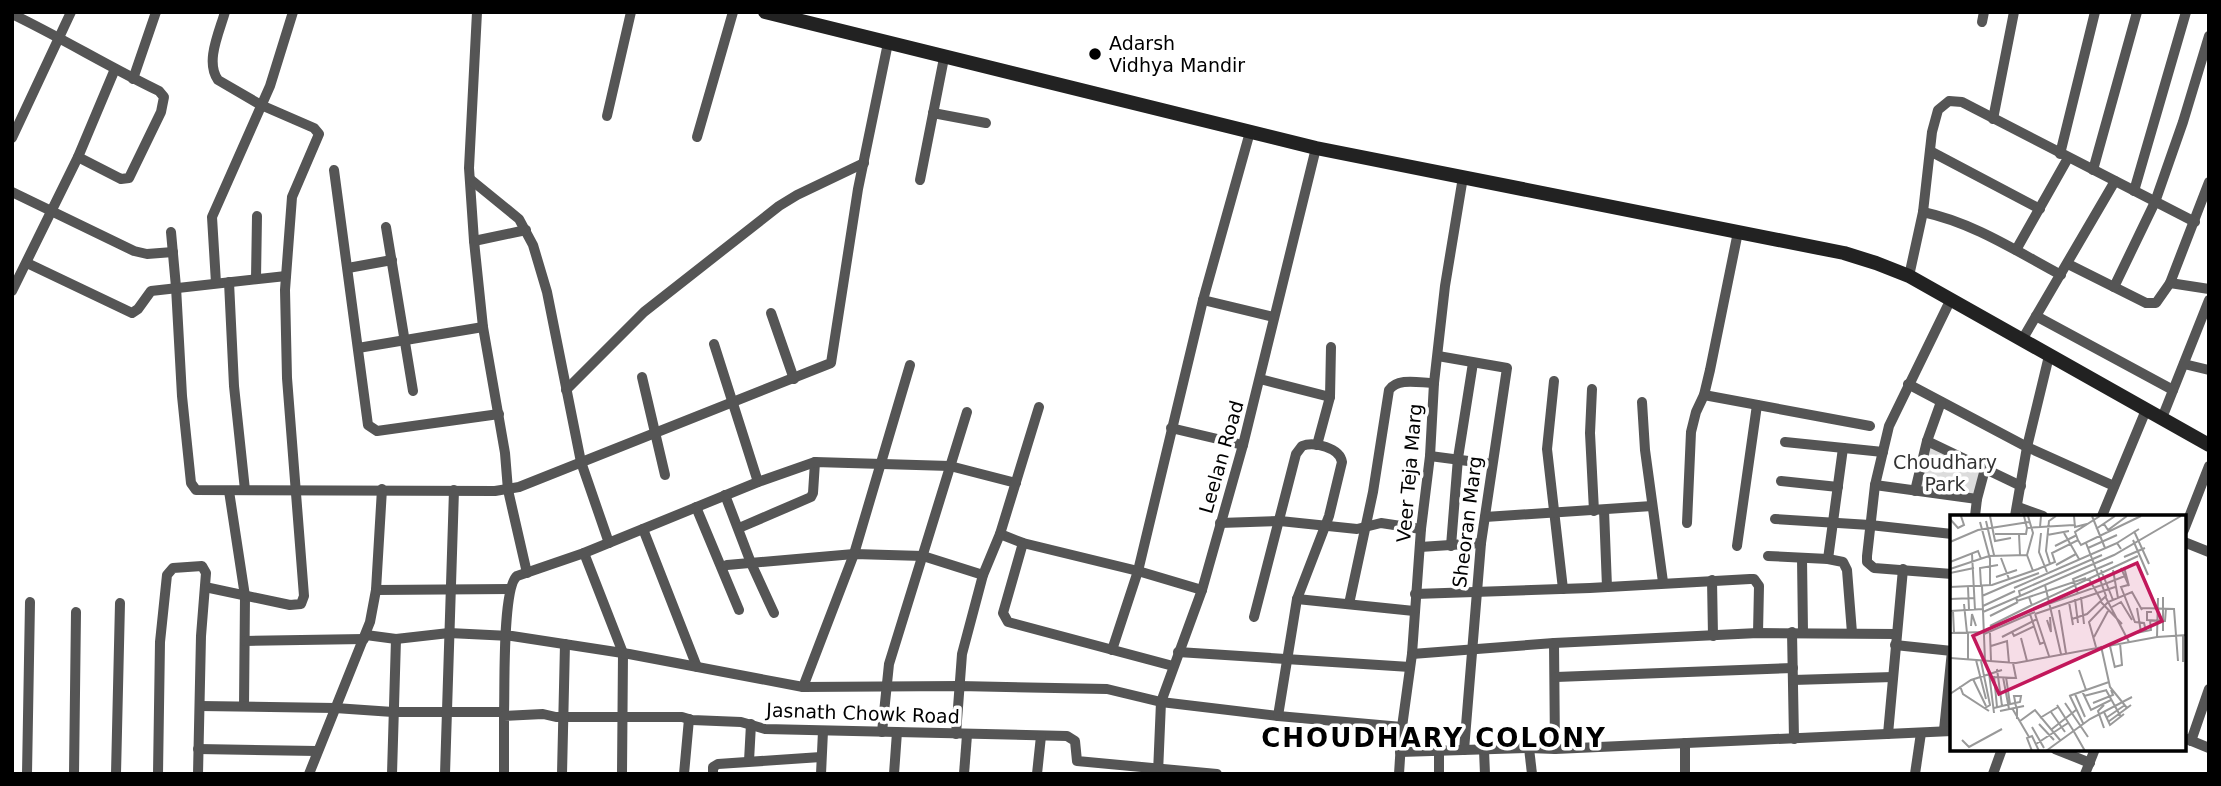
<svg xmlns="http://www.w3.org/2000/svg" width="2221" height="786" font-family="'DejaVu Sans',sans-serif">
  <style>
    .green { fill: #dcdcdc }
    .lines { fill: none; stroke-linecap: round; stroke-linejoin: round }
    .street { stroke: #555; stroke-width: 10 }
    .secondary { stroke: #222; stroke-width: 14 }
    .poi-dot { fill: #000; stroke: #fff; stroke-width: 2.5 }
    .labels { text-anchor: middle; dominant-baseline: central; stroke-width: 7; stroke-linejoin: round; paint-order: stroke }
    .poi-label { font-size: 19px; fill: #000; stroke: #fff; text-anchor: start }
    .street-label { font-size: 19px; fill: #000; stroke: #fff }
    .park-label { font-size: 19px; fill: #333; stroke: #fff }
    .district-label { font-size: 26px; font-weight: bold; letter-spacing: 2px; fill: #000; stroke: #fff }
    .inset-road { fill: none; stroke: #999; stroke-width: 2 }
    .view { fill: #c2185b; fill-opacity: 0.15; stroke: #c2185b; stroke-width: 3.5 }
    .inset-edge { fill: none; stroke: #000; stroke-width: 3.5 }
  </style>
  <rect width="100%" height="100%" fill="#fff"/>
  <path class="green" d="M1927,441L1985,469L1977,499L1915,491Z"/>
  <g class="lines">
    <g class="street">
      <path d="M477,12L469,168L474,241L483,327L505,453L508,490L527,573"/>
      <path d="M12,14C62,38 109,67 159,91L164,97L161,112L129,178L121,179L78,157"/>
      <path d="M1982,22L1984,12"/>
      <path d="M133,79L156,12"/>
      <path d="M933,113L986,123"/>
      <path d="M607,116L631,12"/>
      <path d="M1993,119L2014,12"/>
      <path d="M697,137L733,12"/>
      <path d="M12,138L71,12"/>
      <path d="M1930,151L2040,209"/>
      <path d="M2060,154L2095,12"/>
      <path d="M334,170L368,425L377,431L499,414"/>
      <path d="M2093,170L2137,12"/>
      <path d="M470,179L519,219L533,245L547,292L581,462L609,543"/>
      <path d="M920,180L944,58"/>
      <path d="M2134,191L2186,12"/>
      <path d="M12,192L134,251L147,254L173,252"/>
      <path d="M1923,212C1974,223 2016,251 2061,275"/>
      <path d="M386,227L413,391"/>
      <path d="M171,232L176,287L182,396L191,483L196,490L495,491L519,487L831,363L858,189L888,43"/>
      <path d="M474,241L526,230"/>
      <path d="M2016,250L2068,158"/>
      <path d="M27,263L132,313L138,309L151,291L286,276"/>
      <path d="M2068,264L2146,303H2156L2170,283L2209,182"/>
      <path d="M348,268L392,260"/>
      <path d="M1909,276L1923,212L1932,132L1938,110L1949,101L1962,102L2195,222"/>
      <path d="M256,279L257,216"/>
      <path d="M229,282L234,386L245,490"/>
      <path d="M216,283L212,217L270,86L293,12"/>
      <path d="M2170,283L2209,289"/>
      <path d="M2114,287L2155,202L2183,122L2209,36"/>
      <path d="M12,291L78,157L115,69"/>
      <path d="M1203,300L1274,317"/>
      <path d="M1950,301L1889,426L1875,485L1867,556V562L1874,568L1952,574"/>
      <path d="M771,313L794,379"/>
      <path d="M2036,316L2173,390"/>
      <path d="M2022,340L2115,181"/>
      <path d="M714,344L758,482"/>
      <path d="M358,348L483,327"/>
      <path d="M1438,356L1507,368L1481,543L1464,750"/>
      <path d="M2184,364L2209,370"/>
      <path d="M642,377L665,475"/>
      <path d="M1260,379L1330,397"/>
      <path d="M1554,381L1547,449L1563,589"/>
      <path d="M1908,384L2027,447L2114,486"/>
      <path d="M1592,389L1590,433L1594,511"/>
      <path d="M566,390L644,312L779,206L797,195L864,163"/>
      <path d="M1704,395L1870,426"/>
      <path d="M1642,402L1645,450L1663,582"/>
      <path d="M2162,418L2209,300"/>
      <path d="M1171,428L1243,445"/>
      <path d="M1927,441L2021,486"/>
      <path d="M1785,442L1883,452"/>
      <path d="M1317,445L1330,397L1331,347"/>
      <path d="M1430,456L1491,464"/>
      <path d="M1781,481L1838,487"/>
      <path d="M1875,485L1977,499"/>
      <path d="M229,491L245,596L244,706"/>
      <path d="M1915,491L1927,441L1941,402"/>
      <path d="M725,495L751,563L774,613"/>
      <path d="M696,507L739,610"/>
      <path d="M2018,507L2043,516"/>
      <path d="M1604,510L1607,587"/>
      <path d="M1975,516L1977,499L1985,469"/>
      <path d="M2015,516L2027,447L2049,356"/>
      <path d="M2102,516L2146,410"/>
      <path d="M1485,517L1652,506"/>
      <path d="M1775,519L1870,525L1952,534"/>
      <path d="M1220,523L1280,521L1357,529L1381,523L1421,529"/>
      <path d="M1687,523L1691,432L1696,412L1704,395L1710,370L1738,232"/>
      <path d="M739,528L811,497L813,493L815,462"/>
      <path d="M643,529L697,667"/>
      <path d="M2184,530L2209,466"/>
      <path d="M1000,534L1023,543L1138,571L1202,590"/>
      <path d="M2184,542L2209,552"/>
      <path d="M1023,543L1003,613L1008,622L1173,666"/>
      <path d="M1451,546L1458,458L1473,363"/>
      <path d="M1737,546L1757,405"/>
      <path d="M1420,547L1481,543"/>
      <path d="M584,553L623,653L622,774"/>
      <path d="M1768,556L1828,559L1843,562L1847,570L1852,633"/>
      <path d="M1802,558L1803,632"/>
      <path d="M1828,559L1843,448"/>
      <path d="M727,565L854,554L923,556L983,575"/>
      <path d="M1712,580L1713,636"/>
      <path d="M205,587L290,605L301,604L304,596L287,378L285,290L292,197L319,134L314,128L261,105L218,80C205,62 219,33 225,12"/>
      <path d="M376,590L509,589"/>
      <path d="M1415,594L1590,588L1750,579H1754L1759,586L1758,633"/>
      <path d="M1349,604L1373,492L1389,390C1398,377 1420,383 1434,383"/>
      <path d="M1254,617L1296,454L1302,446C1314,441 1340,448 1342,462L1329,516L1297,599"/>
      <path d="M1792,632L1794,739"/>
      <path d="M366,635L396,639L449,633L512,636L629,654L803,687L959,686L1107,689L1161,702L1278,716L1402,727"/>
      <path d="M245,641L364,639"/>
      <path d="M1554,643L1555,749"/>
      <path d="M1895,645L1952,651"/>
      <path d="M1112,650L1138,571L1203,300L1250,132"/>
      <path d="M1178,652L1410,667"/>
      <path d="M1412,654L1554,643L1758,633L1896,634"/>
      <path d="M1556,677L1793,668"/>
      <path d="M1793,680L1893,677"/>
      <path d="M803,687L854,554L910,365"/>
      <path d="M200,706L335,708L393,712H504C505,689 502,588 517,576L584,553L758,482L815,462L950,466L1016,483"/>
      <path d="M1278,716L1297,599L1414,611"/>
      <path d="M1944,730L1952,651"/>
      <path d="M882,732L889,664L967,412"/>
      <path d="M956,734L962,654L983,575L1000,534L1039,407"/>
      <path d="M1888,734L1903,569"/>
      <path d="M2187,739L2209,748"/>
      <path d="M2191,741L2209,689"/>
      <path d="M1685,743V774"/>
      <path d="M1529,748L1532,774"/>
      <path d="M198,749L317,751"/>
      <path d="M2055,749L2090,763"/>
      <path d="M1484,750L1485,774"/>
      <path d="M1439,751V774"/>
      <path d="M1400,752L1529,748L1555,749L1952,731"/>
      <path d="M749,761L751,724"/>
      <path d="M1158,773L1161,702L1202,590L1243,445L1316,148"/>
      <path d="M27,774L30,602"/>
      <path d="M74,774L76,612"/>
      <path d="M116,774L120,603"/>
      <path d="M158,774L160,642L167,575L173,568L202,566L206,573L201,636L198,774"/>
      <path d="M309,774L370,622L376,590L382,489"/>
      <path d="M392,774L396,639"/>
      <path d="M445,774L454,490"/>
      <path d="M504,774V716L543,714L556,717H682L692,720L741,722L765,729L1067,736L1075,741L1077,761L1217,774"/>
      <path d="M562,774L565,644"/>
      <path d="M684,774L689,719"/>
      <path d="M713,774V767L718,764L821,757"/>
      <path d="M821,774L823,731"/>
      <path d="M894,774L897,732"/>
      <path d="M964,774L967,735"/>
      <path d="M1037,774L1041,736"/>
      <path d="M1399,774L1402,727L1412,654L1421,529L1430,456L1434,383L1445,286L1463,177"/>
      <path d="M1915,774L1921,733"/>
      <path d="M1993,774L2002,749"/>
      <path d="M2085,774L2095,749"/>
    </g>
    <path class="secondary" d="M765,12L1316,148L1844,253L1876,263L1909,276L2209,445"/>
  </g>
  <circle class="poi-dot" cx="1095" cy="54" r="7"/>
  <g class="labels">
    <g class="poi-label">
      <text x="1109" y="43">Adarsh<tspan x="1109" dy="22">Vidhya Mandir</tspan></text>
    </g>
    <g class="street-label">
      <text transform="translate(1221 457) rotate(-74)">Leelan Road</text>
      <text transform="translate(1409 473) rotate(-85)">Veer Teja Marg</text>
      <text transform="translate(1467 522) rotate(-83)">Sheoran Marg</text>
      <text transform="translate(863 713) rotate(2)">Jasnath Chowk Road</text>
    </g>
    <g class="park-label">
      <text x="1945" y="462">Choudhary<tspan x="1945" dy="22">Park</tspan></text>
    </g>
    <g class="district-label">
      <text x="1434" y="738">CHOUDHARY COLONY</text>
    </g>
  </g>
  <g transform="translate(1950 515)">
    <rect width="236" height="236" fill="#fff"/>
    <path class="inset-road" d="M40,1L45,26L61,23M74,1L77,13L90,12L91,1M78,1L83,18L77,40L83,56M124,1L125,12L137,9M142,1L155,33M0,4L8,13L14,10L11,1M36,6L44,40M30,7L40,44V70M154,9L158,15L177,1M90,12L124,10M146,14L165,1M184,16L199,49M91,18L89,37L97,57M114,18L129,44M45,19H76L77,13M69,19L70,40M97,20L119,16M128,25L125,17L150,1M183,25L198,60M0,27L28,15L79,7M167,28L189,14M105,31L127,20M138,33L167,20M22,39L25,95M174,42L195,33M51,43L59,64M0,47L28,36L31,44M100,49L96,36L99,6L106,1M106,50L126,39M171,53L179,71L174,52M151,55L163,85M163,55L168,83M0,58V54L39,41L77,40M46,62L67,55M139,64L151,85M62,68L89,58M95,70L111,139M178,70L171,72L185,107L194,108L196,116M31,71L30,53L48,50M32,71L35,146M0,72L42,70L88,54L105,47L102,38L128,25L131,30L191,1M1,72L0,58L24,53M18,72L19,95M64,73L167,28L171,34M128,79L123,64L163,47M70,80L69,76L152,40M32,81L62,68M155,81L179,127M66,82L67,86L79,82L82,91M79,82L136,63M131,82L134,109M213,82V116M0,84L24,83M125,84L128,108M150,86L172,109M119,87L123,110M14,89L17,118M82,90L188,41M33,91L65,76M162,92L171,87L182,105M187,93L191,117M191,93L224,94L228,146M84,94L152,70L136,28M109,95L116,138M0,96L33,94M3,96L4,118M33,97L164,40L231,1M202,97H197V105L215,106L216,93M80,99L90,129L95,127M85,99L165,72M85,99L99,141M40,101L68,87M122,104L137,99L156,81L152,70L175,61M97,105L101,117L100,102M21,111L22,99L26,111M40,111L82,90M62,117L64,121L85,111M0,118L34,117M40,118L41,146M186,118L201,115L200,105M34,119L85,97M52,122L87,104M144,122L158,96M207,122L208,83M71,123L77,146M41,131L57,126L59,148M151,131L160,172L177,193M160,131L165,153M146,132L139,107L158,87L182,77L192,95M0,143L66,148L207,122L237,120M18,144V118M26,145L36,184M31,146L40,190L35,193M233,147V120M164,152L172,150L170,128M47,154L52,191M129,155L136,175M39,158L44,198M44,161L47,192M44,162L66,163L63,148M53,162L59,194M56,162L60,189M23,164L36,191M10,171L13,179L39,196M156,175L171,202M132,176L141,195L161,185M0,179L21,165L52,155M125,179L135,202M119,181L159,167M120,181L133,208M134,181L157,175M115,188L138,222M143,188L163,180L161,175M107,190L123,215M44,193L52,191L65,188L70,187L71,181H64L65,186V188L67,194V204M62,193L79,222M50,196L74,191M101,197L115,217M154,197L160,210L174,199M90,203L108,192M156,203L175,190M70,206L85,195L110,225M158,207L181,190M89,209L104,225M82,212L94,233M154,213L148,196L154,190M102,214L126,195M123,215L135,236M12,225L19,232L52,214M86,229L118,208M82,236L77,223L82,221L89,236M96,236L140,204L182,182"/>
    <path class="view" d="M187,48L212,106L49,179L23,121Z"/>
    <rect width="236" height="236" class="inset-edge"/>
  </g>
  <rect width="2221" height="786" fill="none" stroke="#000000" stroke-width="28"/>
</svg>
